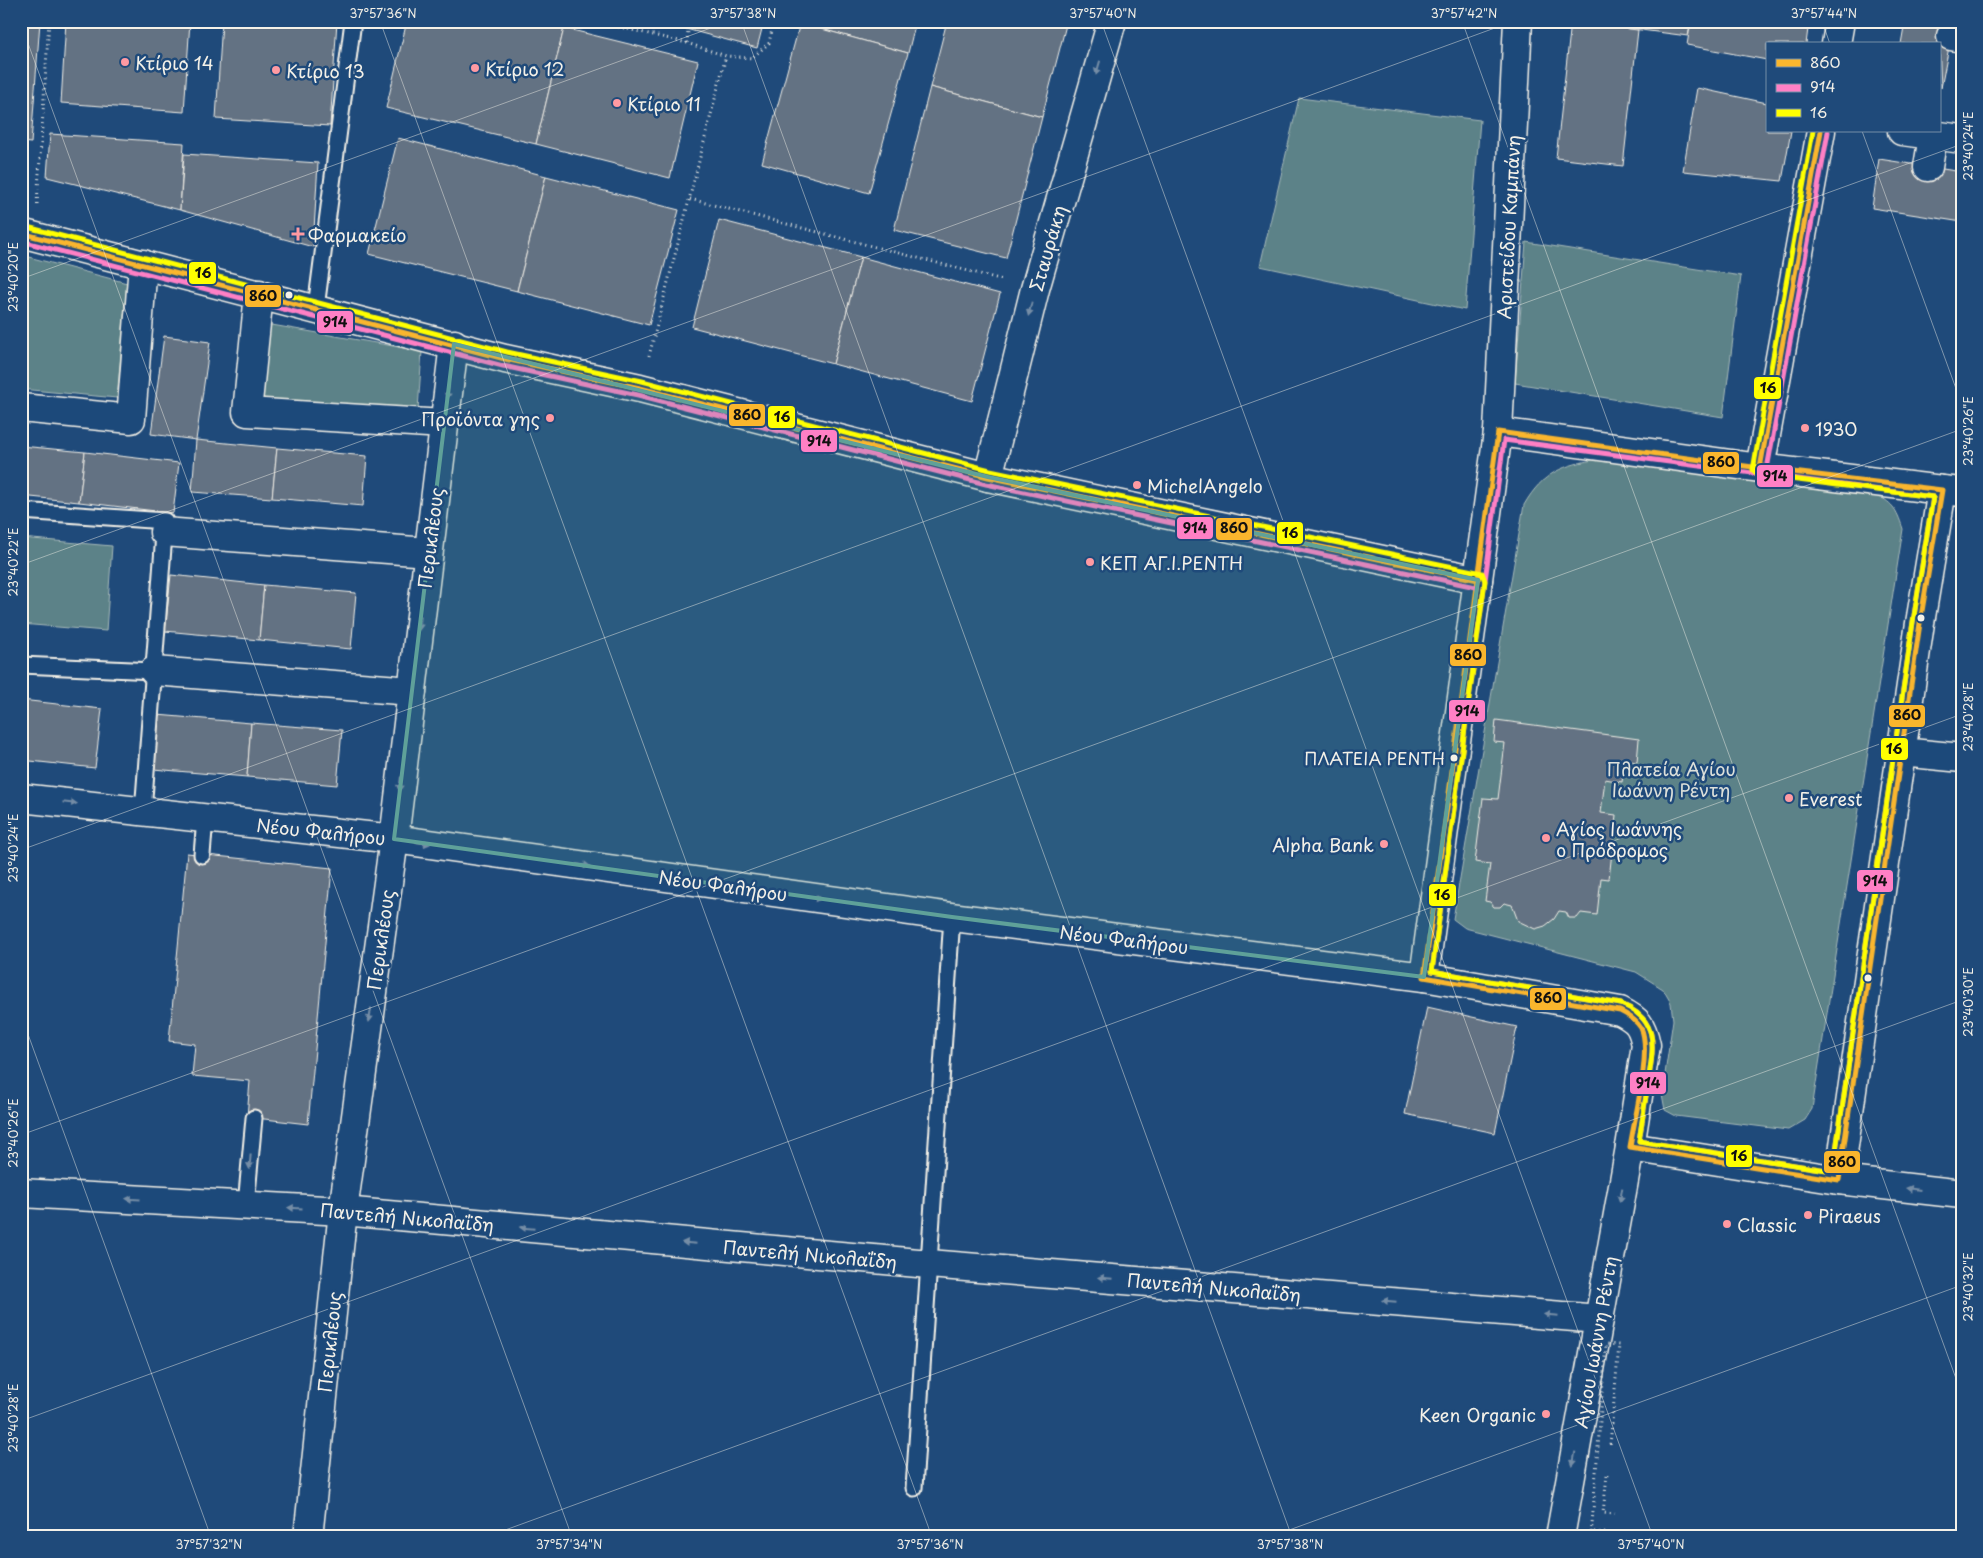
<svg xmlns="http://www.w3.org/2000/svg" width="1983" height="1558" font-family="'Playpen Sans',sans-serif">
  <style>
    .green { fill: #5b8288; stroke: #a8bab8 }
    .building { fill: #647283; stroke: #f4f1e8 }
    .lines { fill: none; stroke-linecap: round; stroke-linejoin: round }
    .lane-casing { stroke: #f4f1e8; stroke-width: 19 }
    .street-casing { stroke: #f4f1e8; stroke-width: 31 }
    .secondary-casing { stroke: #f4f1e8; stroke-width: 31 }
    .path { stroke: #f4f1e8; stroke-width: 3; stroke-dasharray: 1 4; stroke-linecap: butt }
    .lane { stroke: #1f4a7a; stroke-width: 15 }
    .street { stroke: #1f4a7a; stroke-width: 28 }
    .secondary { stroke: #1f4a7a; stroke-width: 28 }
    .path-bridge { stroke: #f4f1e8; stroke-width: 3; stroke-dasharray: 1 4; stroke-linecap: butt }
    .bus-1-casing { stroke: #1f4a7a; stroke-width: 9 }
    .bus-2-casing { stroke: #1f4a7a; stroke-width: 9 }
    .bus-3-casing { stroke: #1f4a7a; stroke-width: 9 }
    .bus-1 { stroke: #fab62d; stroke-width: 5 }
    .bus-2 { stroke: #ff80c5; stroke-width: 5 }
    .bus-3 { stroke: #ff0; stroke-width: 5 }
    .oneway { fill: #748da6 }
    .marked { fill: #5fa199; fill-opacity: 0.2; stroke: #5fa199; stroke-width: 4; stroke-linejoin: round }
    .ticks { fill: none; stroke: #f4f1e8; stroke-width: 1; stroke-opacity: 0.45 }
    .poi-dot { fill: #ff9aa2; stroke: #1f4a7a; stroke-width: 2 }
    .bus-dot { fill: #f4f1e8; stroke: #1f4a7a; stroke-width: 2 }
    .labels { text-anchor: middle; dominant-baseline: central; stroke-width: 5; stroke-linejoin: round; paint-order: stroke }
    .bus-label { font-size: 17px; fill: #f4f1e8; stroke: #1f4a7a; text-anchor: end }
    .poi-label { font-size: 18px; fill: #f4f1e8; stroke: #1f4a7a; text-anchor: start }
    .street-label { font-size: 18px; fill: #f4f1e8; stroke: #1f4a7a }
    .park-label { font-size: 18px; fill: #dde0da; stroke: #1f4a7a }
    .line-badge { stroke: #1f4a7a; stroke-width: 2 }
    .pale-badge-label { font-size: 14px; text-anchor: middle; font-weight: bold; fill: #111 }
    .neatline { fill: none; stroke: #f4f1e8; stroke-width: 2 }
    .ticks-label { font-size: 12px; text-anchor: middle; fill: #f4f1e8 }
  </style>
  <rect width="100%" height="100%" fill="#1f4a7a"/>
  <filter id="ink" filterUnits="userSpaceOnUse"><feTurbulence type="fractalNoise" baseFrequency=".02" numOctaves="2"/><feDisplacementMap in="SourceGraphic" scale="10" xChannelSelector="R" yChannelSelector="G"/><feConvolveMatrix kernelMatrix="1 2 1 2 8 2 1 2 1" color-interpolation-filters="sRGB"/></filter>
  <g filter="url(#ink)">
    <g class="green">
      <path d="M1299,98L1480,120L1465,310L1260,266Z"/>
      <path d="M1526,242L1741,276L1723,417L1515,383Z"/>
      <path d="M21,255L127,283L117,398L21,389Z"/>
      <path d="M266,324L422,351L418,410L263,401Z"/>
      <path d="M1599,459L1873,493C1893,503 1896,508 1903,529L1812,1109L1805,1120L1788,1130L1676,1116L1665,1110L1662,1094L1673,1020L1671,1003L1663,989L1636,972L1465,928L1453,919L1524,505C1543,472 1563,465 1599,459Z"/>
      <path d="M21,538L112,546L106,631L21,624Z"/>
    </g>
    <g class="building">
      <path d="M21,21H40L31,143L21,142Z"/>
      <path d="M66,21H190L184,112L61,103Z"/>
      <path d="M222,21H337L330,126L216,119Z"/>
      <path d="M407,21H537L564,28L536,144L386,108Z"/>
      <path d="M656,21H764L757,48Z"/>
      <path d="M801,21H916L908,53L800,23Z"/>
      <path d="M947,21H1067L1042,117L930,87Z"/>
      <path d="M1571,21H1691L1688,36Z"/>
      <path d="M1691,21H1809L1806,44H1767V60L1687,45Z"/>
      <path d="M1905,21H1954L1941,88L1939,44H1901Z"/>
      <path d="M1571,22L1638,30L1623,166L1556,158Z"/>
      <path d="M800,23L908,53L869,193L762,163Z"/>
      <path d="M564,28L698,61L670,178L536,144Z"/>
      <path d="M930,87L1042,117L1006,258L894,230Z"/>
      <path d="M1697,88L1767,103V131H1791L1782,181L1683,171Z"/>
      <path d="M50,134L184,143L180,210L47,177Z"/>
      <path d="M398,138L546,176L517,291L369,254Z"/>
      <path d="M184,154L318,163L313,247L180,210Z"/>
      <path d="M1879,159L1962,172V222L1872,208Z"/>
      <path d="M546,176L679,210L649,325L517,291Z"/>
      <path d="M719,220L861,257L833,364L692,327Z"/>
      <path d="M861,257L1000,294L972,401L833,364Z"/>
      <path d="M164,336L210,342L196,440L151,434Z"/>
      <path d="M196,440L277,448L272,498L192,492Z"/>
      <path d="M21,446L85,452L79,502L21,496Z"/>
      <path d="M277,448L367,456L363,506L272,498Z"/>
      <path d="M85,452L179,463L173,513L79,502Z"/>
      <path d="M171,575L264,585L259,640L165,631Z"/>
      <path d="M264,585L356,593L351,649L259,640Z"/>
      <path d="M21,700L102,709L95,768L21,760Z"/>
      <path d="M157,715L251,723L247,777L153,769Z"/>
      <path d="M1496,720L1639,739L1637,762L1625,761L1622,782L1605,779L1601,813L1616,815L1609,879L1601,878L1597,915L1581,913L1577,918H1569L1566,912L1559,911L1554,919L1545,926L1535,929L1518,921L1512,905L1504,903L1500,907H1494L1490,902L1485,901L1490,864L1475,862L1483,798L1498,799L1505,743L1494,742Z"/>
      <path d="M251,723L342,730L337,785L247,777Z"/>
      <path d="M187,853L332,868L308,1124L247,1117L250,1081L192,1076L195,1044L169,1041Z"/>
      <path d="M1427,1007L1517,1027L1495,1133L1405,1114Z"/>
    </g>
    <g class="lines">
      <defs>
        <g id="lane">
          <path d="M316,308L353,21"/>
          <path d="M21,511L165,521L143,812"/>
          <path d="M21,665L154,671"/>
          <path d="M202,855L205,818"/>
          <path d="M246,1205L254,1118"/>
          <path d="M914,1488L952,917"/>
        </g>
        <g id="street">
          <path d="M1951,36L1962,38"/>
          <path d="M1902,131L1962,139"/>
          <path d="M1928,167L1933,136"/>
          <path d="M259,294L247,412L444,424"/>
          <path d="M21,408L131,419L143,264"/>
          <path d="M1498,432L1518,21"/>
          <path d="M988,477L1035,289L1112,21"/>
          <path d="M1942,490L1962,492"/>
          <path d="M164,532L428,552"/>
          <path d="M154,671L412,691"/>
          <path d="M1901,752L1962,758"/>
          <path d="M21,798L394,839L952,917L1424,977"/>
          <path d="M21,1193L343,1211L929,1264L1599,1319"/>
          <path d="M308,1537L343,1211L394,839L454,344"/>
        </g>
        <g id="secondary">
          <path d="M1836,44L1840,21"/>
          <path d="M21,233L505,359L640,388L988,477L1478,580"/>
          <path d="M1760,468L1821,131"/>
          <path d="M1630,1147L1839,1180L1962,1194"/>
          <path d="M1560,1537L1630,1147L1646,1045C1642,1025 1638,1020 1620,1011L1424,977L1498,432L1760,468L1942,490L1920,623L1839,1180"/>
        </g>
      </defs>
      <use href="#lane" class="lane-casing"/>
      <use href="#street" class="street-casing"/>
      <use href="#secondary" class="secondary-casing"/>
      <g class="path">
        <path d="M594,21L687,43L726,56L752,58L769,43L774,21"/>
        <path d="M687,43L688,30"/>
        <path d="M690,199L1003,280"/>
        <path d="M37,204L49,21"/>
        <path d="M649,356L726,56"/>
        <path d="M1607,1475L1603,1513L1615,1514"/>
        <path d="M1594,1532L1604,1533V1537"/>
      </g>
      <use href="#lane" class="lane"/>
      <use href="#street" class="street"/>
      <use href="#secondary" class="secondary"/>
      <path class="path-bridge" d="M1591,1537L1606,1344L1619,1345L1610,1445"/>
      <defs>
        <g id="bus-1">
          <path d="M21,233L505,359L640,388L988,477L1478,580"/>
          <path d="M1498,432L1760,468L1942,490L1920,623L1839,1180L1630,1147C1634,1121 1652,1049 1641,1028C1636,1020 1628,1015 1620,1011L1424,977Z"/>
          <path d="M1760,468L1821,131"/>
        </g>
        <g id="bus-2">
          <path d="M21,241L503,366L638,395L986,484L1476,587"/>
          <path d="M1504,440L1933,497L1913,622L1833,1171L1639,1141C1642,1121 1645,1102 1648,1083C1653,1049 1661,1020 1621,1004L1432,971Z"/>
          <path d="M1767,469L1828,132"/>
        </g>
        <path id="bus-3" d="M23,226L507,352L642,381L990,470L1482,573L1485,581L1432,971L1621,1004C1661,1020 1653,1049 1648,1083C1645,1102 1642,1121 1639,1141L1833,1171L1913,622L1933,497L1759,475L1753,470L1813,131"/>
      </defs>
      <use href="#bus-1" class="bus-1-casing"/>
      <use href="#bus-2" class="bus-2-casing"/>
      <use href="#bus-3" class="bus-3-casing"/>
      <use href="#bus-1" class="bus-1"/>
      <use href="#bus-2" class="bus-2"/>
      <use href="#bus-3" class="bus-3"/>
    </g>
    <defs><path id="oneway-solid" d="M-6-.8H1V-3.2L6.5 0L1 3.2V.8H-6Z" transform="scale(1.25)"/></defs>
    <g class="oneway">
      <use href="#oneway-solid" transform="translate(1098 68) rotate(106)"/>
      <use href="#oneway-solid" transform="translate(1030 309) rotate(104)"/>
      <use href="#oneway-solid" transform="translate(448 392) rotate(97)"/>
      <use href="#oneway-solid" transform="translate(420 623) rotate(97)"/>
      <use href="#oneway-solid" transform="translate(400 784) rotate(97)"/>
      <use href="#oneway-solid" transform="translate(70 803) rotate(6)"/>
      <use href="#oneway-solid" transform="translate(423 843) rotate(8)"/>
      <use href="#oneway-solid" transform="translate(583 865) rotate(8)"/>
      <use href="#oneway-solid" transform="translate(814 898) rotate(8)"/>
      <use href="#oneway-solid" transform="translate(370 1015) rotate(98)"/>
      <use href="#oneway-solid" transform="translate(250 1162) rotate(95)"/>
      <use href="#oneway-solid" transform="translate(1913 1189) rotate(-173)"/>
      <use href="#oneway-solid" transform="translate(1621 1195) rotate(100)"/>
      <use href="#oneway-solid" transform="translate(133 1199) rotate(-177)"/>
      <use href="#oneway-solid" transform="translate(295 1208) rotate(-177)"/>
      <use href="#oneway-solid" transform="translate(527 1228) rotate(-175)"/>
      <use href="#oneway-solid" transform="translate(689 1243) rotate(-175)"/>
      <use href="#oneway-solid" transform="translate(1105 1278) rotate(-175)"/>
      <use href="#oneway-solid" transform="translate(1389 1301) rotate(-175)"/>
      <use href="#oneway-solid" transform="translate(1551 1315) rotate(-175)"/>
      <use href="#oneway-solid" transform="translate(1574 1459) rotate(100)"/>
    </g>
  </g>
  <path class="marked" d="M454,344L988,477L1478,580L1424,977L952,917L394,839Z"/>
  <path class="ticks" d="M380,21L932,1537M741,21L1292,1537M1101,21L1653,1537M1462,21L1962,1395M1822,21L1830,44M21,24L572,1537M1862,131L1962,405M21,279L730,21M21,565L1514,21M21,850L1962,144M21,1015L211,1537M21,1135L1962,429M21,1421L1962,714M486,1537L1962,1000M1270,1537L1962,1285"/>
  <g class="poi-dot">
    <circle cx="125" cy="62" r="5"/>
    <circle cx="475" cy="68" r="5"/>
    <circle cx="276" cy="70" r="5"/>
    <circle cx="617" cy="103" r="5"/>
    <path d="M295.5 226.5h5v5h5v5h-5v5h-5v-5h-5v-5h5z"/>
    <circle cx="550" cy="418" r="5"/>
    <circle cx="1805" cy="428" r="5"/>
    <circle cx="1137" cy="485" r="5"/>
    <circle cx="1090" cy="562" r="5"/>
    <circle cx="1789" cy="798" r="5"/>
    <circle cx="1546" cy="838" r="5"/>
    <circle cx="1384" cy="844" r="5"/>
    <circle cx="1808" cy="1215" r="5"/>
    <circle cx="1727" cy="1224" r="5"/>
    <circle cx="1546" cy="1414" r="5"/>
  </g>
  <g class="bus-dot">
    <circle cx="289" cy="295" r="4.5"/>
    <circle cx="1921" cy="618" r="4.5"/>
    <circle cx="1454" cy="758" r="4.5"/>
    <circle cx="1868" cy="978" r="4.5"/>
  </g>
  <g class="labels">
    <g class="bus-label">
      <text x="1445" y="758">ΠΛΑΤΕΙΑ ΡΕΝΤΗ</text>
    </g>
    <g class="poi-label">
      <text x="135" y="62">Κτίριο 14</text>
      <text x="485" y="68">Κτίριο 12</text>
      <text x="286" y="70">Κτίριο 13</text>
      <text x="627" y="103">Κτίριο 11</text>
      <text x="308" y="234">Φαρμακείο</text>
      <text x="540" y="418" text-anchor="end">Προϊόντα γης</text>
      <text x="1815" y="428">1930</text>
      <text x="1147" y="485">MichelAngelo</text>
      <text x="1100" y="562">ΚΕΠ ΑΓ.Ι.ΡΕΝΤΗ</text>
      <text x="1799" y="798">Everest</text>
      <text x="1556" y="828">Αγίος Ιωάννης<tspan x="1556" dy="21">ο Πρόδρομος</tspan></text>
      <text x="1374" y="844" text-anchor="end">Alpha Bank</text>
      <text x="1818" y="1215">Piraeus</text>
      <text x="1737" y="1224">Classic</text>
      <text x="1536" y="1414" text-anchor="end">Keen Organic</text>
    </g>
    <g class="street-label">
      <text transform="translate(1508 227) rotate(-87)">Αριστείδου Καμπάνη</text>
      <text transform="translate(1047 248) rotate(-74)">Σταυράκη</text>
      <text transform="translate(430 538) rotate(-83)">Περικλέους</text>
      <text transform="translate(321 831) rotate(6)">Νέου Φαλήρου</text>
      <text transform="translate(723 885) rotate(8)">Νέου Φαλήρου</text>
      <text transform="translate(1124 939) rotate(7)">Νέου Φαλήρου</text>
      <text transform="translate(380 940) rotate(-82)">Περικλέους</text>
      <text transform="translate(407 1217) rotate(5)">Παντελή Νικολαΐδη</text>
      <text transform="translate(810 1254) rotate(5)">Παντελή Νικολαΐδη</text>
      <text transform="translate(1214 1287) rotate(5)">Παντελή Νικολαΐδη</text>
      <text transform="translate(329 1342) rotate(-84)">Περικλέους</text>
      <text transform="translate(1595 1342) rotate(-80)">Αγίου Ιωάννη Ρέντη</text>
    </g>
    <g class="park-label">
      <text x="1671" y="768">Πλατεία Αγίου<tspan x="1671" dy="21">Ιωάννη Ρέντη</tspan></text>
    </g>
  </g>
  <g class="line-badge">
    <rect x="188" y="261" width="29" height="24" rx="5" fill="#ff0"/>
    <rect x="244" y="284" width="38" height="24" rx="5" fill="#fab62d"/>
    <rect x="316" y="310" width="38" height="24" rx="5" fill="#ff80c5"/>
    <rect x="1753" y="376" width="29" height="24" rx="5" fill="#ff0"/>
    <rect x="728" y="403" width="38" height="24" rx="5" fill="#fab62d"/>
    <rect x="767" y="405" width="29" height="24" rx="5" fill="#ff0"/>
    <rect x="800" y="429" width="38" height="24" rx="5" fill="#ff80c5"/>
    <rect x="1702" y="451" width="38" height="24" rx="5" fill="#fab62d"/>
    <rect x="1756" y="464" width="38" height="24" rx="5" fill="#ff80c5"/>
    <rect x="1176" y="516" width="38" height="24" rx="5" fill="#ff80c5"/>
    <rect x="1215" y="517" width="38" height="24" rx="5" fill="#fab62d"/>
    <rect x="1276" y="521" width="28" height="24" rx="5" fill="#ff0"/>
    <rect x="1449" y="643" width="38" height="24" rx="5" fill="#fab62d"/>
    <rect x="1448" y="699" width="38" height="24" rx="5" fill="#ff80c5"/>
    <rect x="1888" y="704" width="38" height="24" rx="5" fill="#fab62d"/>
    <rect x="1880" y="737" width="29" height="24" rx="5" fill="#ff0"/>
    <rect x="1856" y="869" width="38" height="24" rx="5" fill="#ff80c5"/>
    <rect x="1428" y="883" width="29" height="24" rx="5" fill="#ff0"/>
    <rect x="1529" y="987" width="38" height="24" rx="5" fill="#fab62d"/>
    <rect x="1629" y="1071" width="38" height="24" rx="5" fill="#ff80c5"/>
    <rect x="1725" y="1144" width="28" height="24" rx="5" fill="#ff0"/>
    <rect x="1823" y="1150" width="38" height="24" rx="5" fill="#fab62d"/>
  </g>
  <g class="pale-badge-label">
    <text x="203" y="278">16</text>
    <text x="263" y="301">860</text>
    <text x="335" y="327">914</text>
    <text x="1768" y="393">16</text>
    <text x="747" y="420">860</text>
    <text x="782" y="422">16</text>
    <text x="819" y="446">914</text>
    <text x="1721" y="467">860</text>
    <text x="1775" y="481">914</text>
    <text x="1195" y="533">914</text>
    <text x="1234" y="533">860</text>
    <text x="1290" y="538">16</text>
    <text x="1468" y="660">860</text>
    <text x="1467" y="716">914</text>
    <text x="1907" y="720">860</text>
    <text x="1894" y="754">16</text>
    <text x="1875" y="886">914</text>
    <text x="1442" y="900">16</text>
    <text x="1548" y="1003">860</text>
    <text x="1648" y="1088">914</text>
    <text x="1739" y="1161">16</text>
    <text x="1842" y="1167">860</text>
  </g>
  <rect width="1983" height="1558" fill="none" stroke="#1f4a7a" stroke-width="55"/>
  <rect x="1766" y="42" width="175" height="90" fill="#1f4a7a" stroke="#748da6"/>
  <rect x="1776" y="59" width="25" height="8" fill="#fab62d" stroke="#748da6"/>
  <text x="1810" y="68" font-size="15" fill="#f4f1e8">860</text>
  <rect x="1776" y="84" width="25" height="8" fill="#ff80c5" stroke="#748da6"/>
  <text x="1810" y="92" font-size="15" fill="#f4f1e8">914</text>
  <rect x="1776" y="109" width="25" height="8" fill="#ffff00" stroke="#748da6"/>
  <text x="1810" y="118" font-size="15" fill="#f4f1e8">16</text>
  <rect x="28" y="28" width="1928" height="1502" class="neatline"/>
  <g class="ticks-label">
    <text x="383" y="18">37°57'36"N</text>
    <text x="743" y="18">37°57'38"N</text>
    <text x="1103" y="18">37°57'40"N</text>
    <text x="1464" y="18">37°57'42"N</text>
    <text x="1824" y="18">37°57'44"N</text>
    <text transform="translate(1969 146) rotate(-90)" y="4">23°40'24"E</text>
    <text transform="translate(14 277) rotate(-90)" y="4">23°40'20"E</text>
    <text transform="translate(1969 431) rotate(-90)" y="4">23°40'26"E</text>
    <text transform="translate(14 562) rotate(-90)" y="4">23°40'22"E</text>
    <text transform="translate(1969 717) rotate(-90)" y="4">23°40'28"E</text>
    <text transform="translate(14 848) rotate(-90)" y="4">23°40'24"E</text>
    <text transform="translate(1969 1002) rotate(-90)" y="4">23°40'30"E</text>
    <text transform="translate(14 1133) rotate(-90)" y="4">23°40'26"E</text>
    <text transform="translate(1969 1287) rotate(-90)" y="4">23°40'32"E</text>
    <text transform="translate(14 1418) rotate(-90)" y="4">23°40'28"E</text>
    <text x="209" y="1549">37°57'32"N</text>
    <text x="569" y="1549">37°57'34"N</text>
    <text x="930" y="1549">37°57'36"N</text>
    <text x="1290" y="1549">37°57'38"N</text>
    <text x="1651" y="1549">37°57'40"N</text>
  </g>
</svg>
